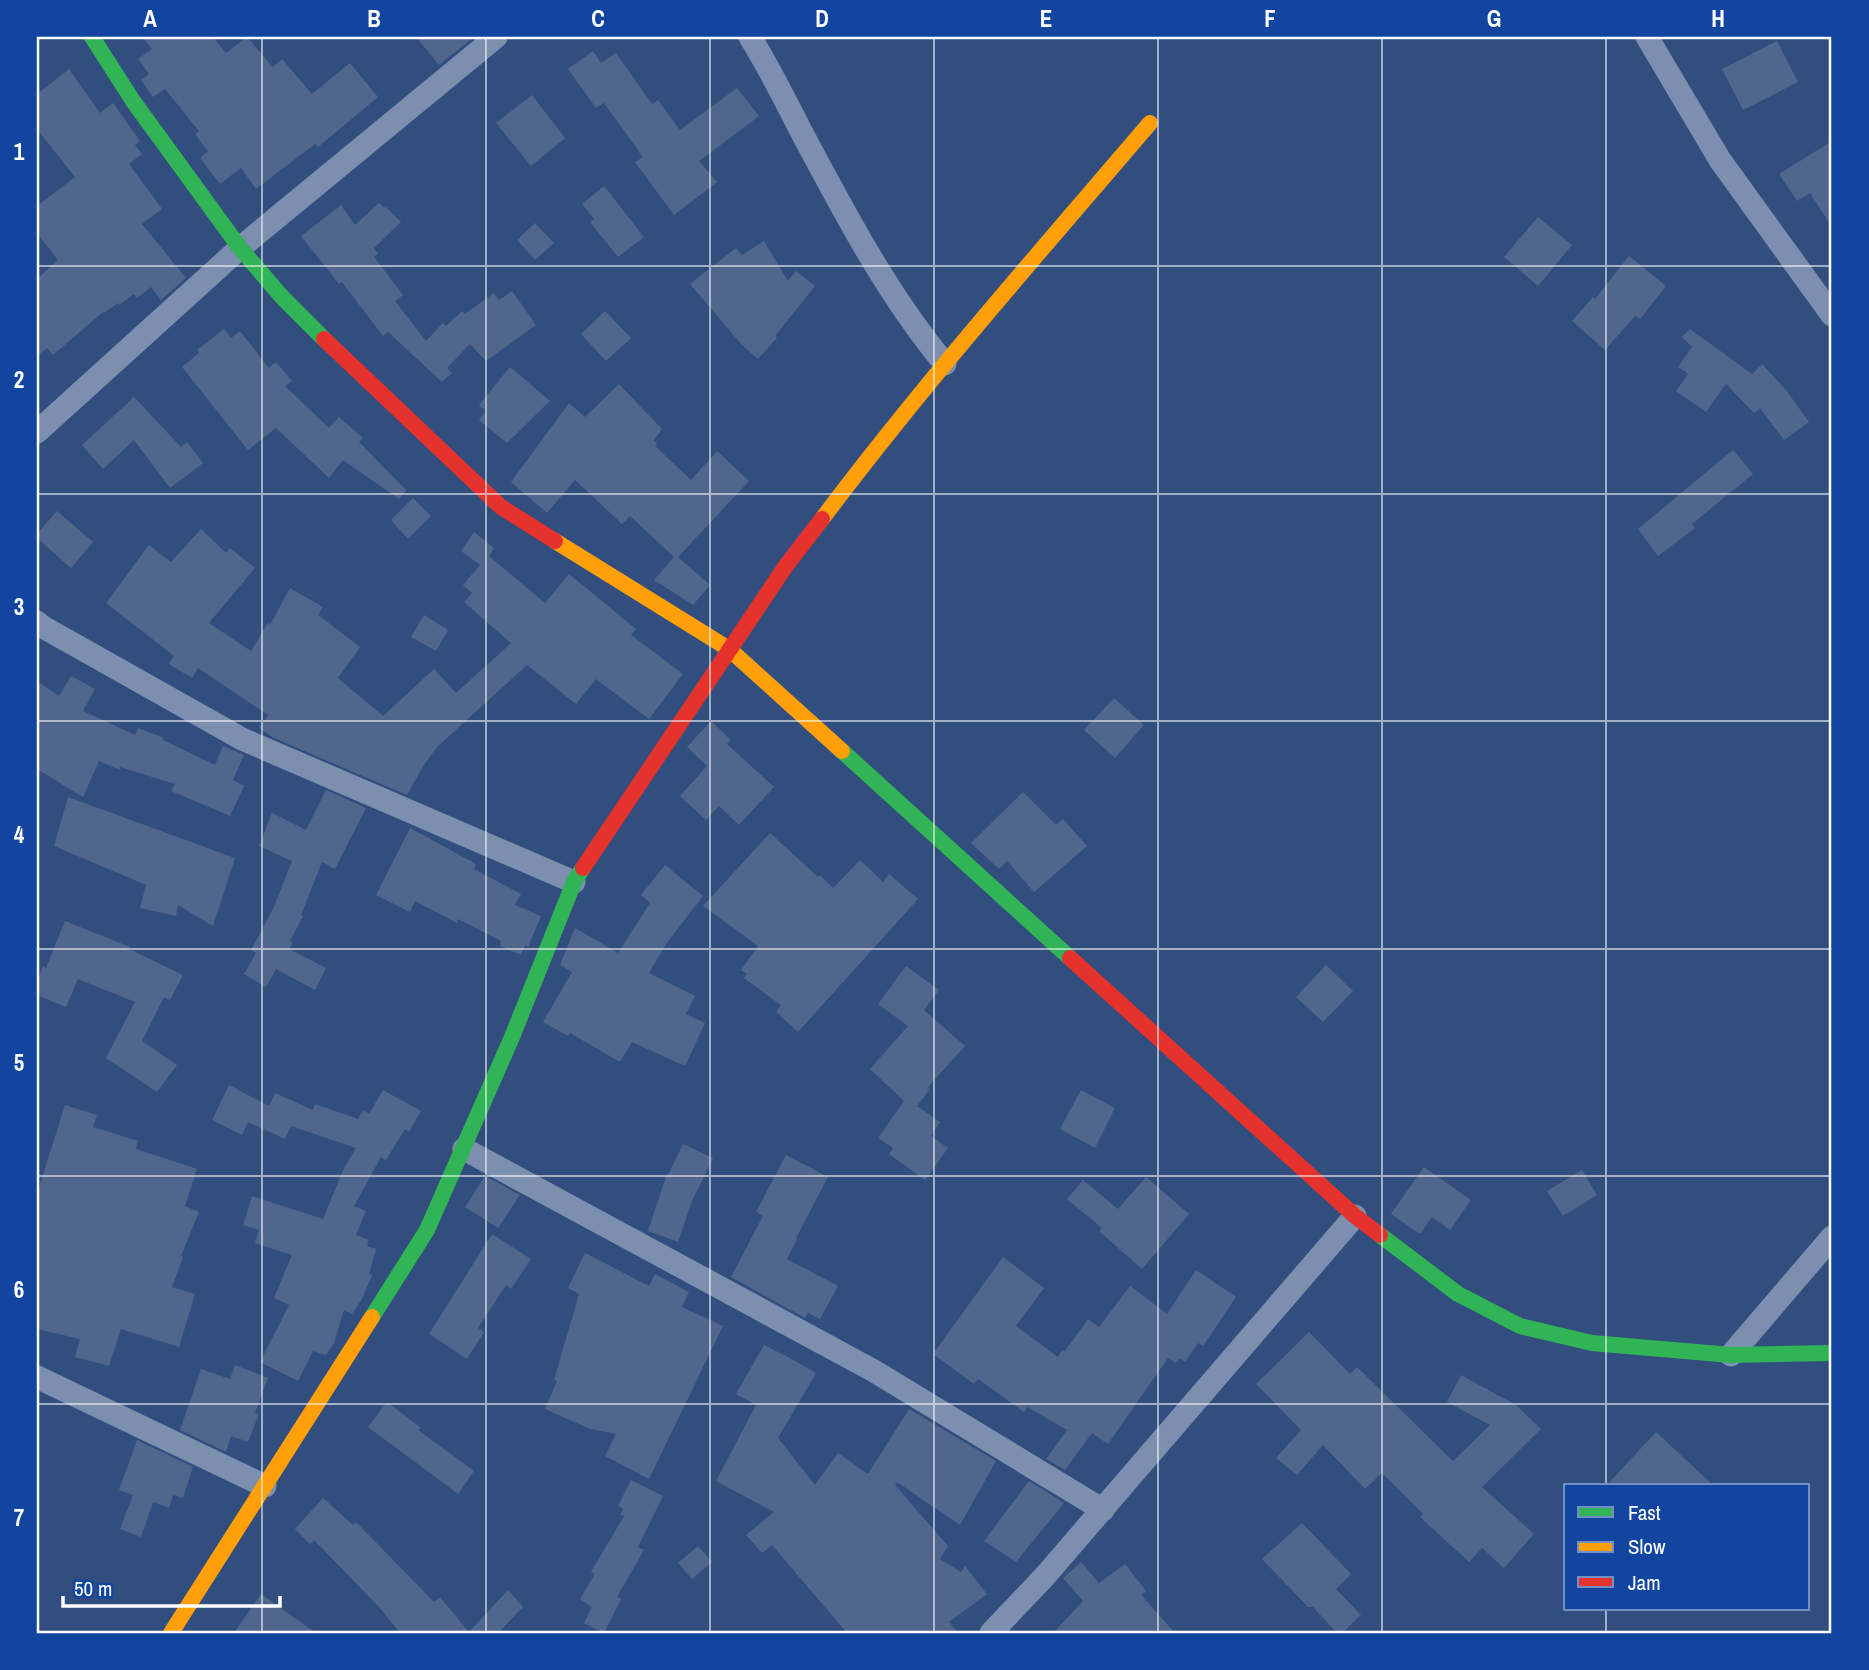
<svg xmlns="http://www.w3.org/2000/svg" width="1869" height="1670" font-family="'Archivo Narrow',sans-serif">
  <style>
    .building { fill: #50668d }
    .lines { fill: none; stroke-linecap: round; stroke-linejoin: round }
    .street { stroke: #7d8faf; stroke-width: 23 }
    .fast { stroke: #30b455; stroke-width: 16 }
    .slow { stroke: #ff9f0a; stroke-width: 16 }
    .jam { stroke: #e5322d; stroke-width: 16 }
    .grid { fill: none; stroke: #fff; stroke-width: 2; stroke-opacity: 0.55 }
    .neatline { fill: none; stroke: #fff; stroke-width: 2.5 }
    .grid-label { font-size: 23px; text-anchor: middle; font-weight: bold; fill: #fff }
  </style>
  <rect width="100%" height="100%" fill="#324e7f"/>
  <g class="building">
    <path d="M142,37H213L226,53L247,37L273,67L282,59L312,94L350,63L378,97L318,147L315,144L256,189L241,168L220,184L200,158L208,151L195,134L199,131L165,89L153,97L141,80L149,74L138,59L152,49Z"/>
    <path d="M416,37H474L439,65Z"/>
    <path d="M1777,41L1798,82L1743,110L1722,69Z"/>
    <path d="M593,51L601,63L616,53L652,104L658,100L680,130L737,88L759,116L699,161L717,182L674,215L635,162L643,157L604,103L596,108L568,69Z"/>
    <path d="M69,69L100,113L113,103L140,141L135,145L142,154L129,164L162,209L142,224L186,278L161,300L151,287L137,298L134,294L119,305L118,303L104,313L103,312L53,355L47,348L37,356V279L58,260L37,233V206L75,177L37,129V94Z"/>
    <path d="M532,95L565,138L531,166L496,123Z"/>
    <path d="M1832,141V227L1810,193L1797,201L1779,174Z"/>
    <path d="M604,186L644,237L618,257L590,222L594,219L582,204Z"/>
    <path d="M379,203L384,208L386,207L401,222L374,248L378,254L374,257L403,295L395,301L426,341L443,323L446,326L462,311L465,314L494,293L499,300L512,291L536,325L486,361L470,344L447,368L452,373L442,382L388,332L383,336L342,282L339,284L301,236L341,205L355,225Z"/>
    <path d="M1538,217L1572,245L1538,286L1504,257Z"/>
    <path d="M535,223L554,243L535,260L517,240Z"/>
    <path d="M764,241L788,281L796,271L815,286L775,336L777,338L758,359L742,345L690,284L736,248L742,255Z"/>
    <path d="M1629,256L1666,286L1640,319L1635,316L1605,350L1572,321L1593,297L1595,299Z"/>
    <path d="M605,311L631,338L606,361L581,334Z"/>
    <path d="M224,329L231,338L240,331L269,368L276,362L292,381L285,386L329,428L339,417L363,438L359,442L406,490L399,499L343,460L329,478L276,428L248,450L182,367L199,353L197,350Z"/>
    <path d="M1690,329L1752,374L1762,364L1786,390L1809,422L1784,440L1760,408L1754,413L1726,384L1706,412L1676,391L1688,374L1678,367L1692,347L1682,337Z"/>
    <path d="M510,367L550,401L507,443L479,420L486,411L479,405Z"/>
    <path d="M619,384L662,429L654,440L657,444L655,446L691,480L717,451L749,481L678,557L710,585L693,605L654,580L674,557L630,516L622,524L575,480L547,513L511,482L569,403L585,417Z"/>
    <path d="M134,397L181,447L187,442L203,463L170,488L134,440L103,469L82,445Z"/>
    <path d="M1733,450L1753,474L1692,524L1695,528L1658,556L1638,529Z"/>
    <path d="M413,498L431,516L408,539L391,520Z"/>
    <path d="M57,511L93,542L71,568L37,538V534Z"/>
    <path d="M201,529L226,553L230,548L255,568L209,623L251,651L268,623L270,625L290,588L323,607L318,615L360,647L338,678L383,716L434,669L456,693L511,643L464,602L472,593L463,585L480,565L461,551L474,532L494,548L489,556L545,603L569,574L636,629L631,635L683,674L649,719L596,679L576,704L527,665L437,747L422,768L407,795L272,737L259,728L268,715L198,668L192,678L169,664L174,656L106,603L149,545L171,562Z"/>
    <path d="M424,615L448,630L436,651L411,637Z"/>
    <path d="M71,676L95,689L83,711L135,735L138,728L164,738L163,740L215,765L223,746L244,755L233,780L244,786L230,816L171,791L175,784L120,767V770L99,761L83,797L37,769V681L59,696Z"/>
    <path d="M1114,698L1144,725L1115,758L1084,730Z"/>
    <path d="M711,721L731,740L727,744L774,787L739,825L719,806L706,820L680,796L707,766L687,747Z"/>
    <path d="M326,790L366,808L335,869L322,862L301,915L303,916L290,941L293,942L289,949L326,968L315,990L276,969L266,987L244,974L256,953L251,950L273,909L292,861L259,846L272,813L306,830Z"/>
    <path d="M1023,792L1056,825L1063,819L1087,846L1034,892L1007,861L999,869L971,843Z"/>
    <path d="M68,797L235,858L213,926L178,905L176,916L140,908L146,885L54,846Z"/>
    <path d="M410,828L476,864L474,869L521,894L515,905L541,916L528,947L525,945L521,955L500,946L501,941L458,919L457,923L415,901L410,912L376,895Z"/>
    <path d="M770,833L818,877L820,875L833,888L860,860L883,882L889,874L918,899L798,1032L776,1012L781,1005L744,978L747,974L741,970L758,946L703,906Z"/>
    <path d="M665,865L703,896L666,944L649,973L695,996L686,1014L705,1023L685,1066L632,1042L620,1062L570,1033L568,1036L543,1022L572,972L560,965L575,928L618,953L650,903L641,895Z"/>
    <path d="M65,921L130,947L129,949L183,975L170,1000L164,997L142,1041L177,1065L157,1092L106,1058L135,1002L78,979L66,1007L37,995V982L43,966L46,968Z"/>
    <path d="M1326,965L1353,991L1323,1022L1296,997Z"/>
    <path d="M906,966L939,990L924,1010L965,1046L927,1088L930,1089L917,1106L940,1122L931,1136L948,1148L925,1180L889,1154L893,1148L878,1138L904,1101L870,1069L908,1026L878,1004Z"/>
    <path d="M229,1085L269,1106L275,1093L313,1110L315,1104L358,1119L363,1110L369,1114L383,1090L421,1111L409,1132L405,1129L386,1160L381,1157L354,1206L366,1211L356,1235L369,1240L367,1246L376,1249L369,1274L372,1275L362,1299L352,1314L344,1310L334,1343L326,1355L313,1351L298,1381L260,1362L289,1305L274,1298L292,1255L255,1243L259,1230L243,1225L252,1196L323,1219L344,1168L356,1148L291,1126L285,1139L248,1122L242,1135L212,1120Z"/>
    <path d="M1081,1090L1115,1108L1095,1148L1060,1129Z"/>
    <path d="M65,1105L97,1115L93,1127L138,1141L136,1149L197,1169L185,1206L199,1212L181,1256L183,1257L172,1287L195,1294L179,1347L121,1329L109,1366L75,1357L80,1339L37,1329V1194Z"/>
    <path d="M683,1144L713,1158L692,1201L678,1242L648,1231L667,1174L668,1175Z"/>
    <path d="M786,1155L828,1177L796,1238L797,1239L787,1259L838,1286L820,1319L808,1313L805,1318L731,1277L763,1216L756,1212Z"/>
    <path d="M1424,1167L1471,1200L1450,1230L1432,1217L1420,1234L1391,1214Z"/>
    <path d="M1582,1170L1597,1195L1563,1216L1547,1191Z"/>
    <path d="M485,1176L520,1195L498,1228L465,1207Z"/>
    <path d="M1146,1177L1189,1214L1142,1269L1099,1231L1102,1228L1067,1199L1083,1180L1118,1209Z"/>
    <path d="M492,1234L531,1259L511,1289L506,1285L478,1328L484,1332L467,1359L429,1334Z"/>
    <path d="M585,1253L649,1286L655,1274L689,1292L682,1307L723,1326L649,1479L605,1456L616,1434L590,1429L545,1409L557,1381L554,1380L579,1294L568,1288Z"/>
    <path d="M1003,1257L1044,1288L1016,1326L1058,1357L1062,1350L1065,1351L1088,1319L1099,1327L1130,1286L1167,1314L1196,1270L1236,1297L1203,1346L1198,1343L1185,1362L1179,1358L1176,1363L1168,1358L1108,1444L1092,1433L1065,1470L1046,1459L1067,1430L1027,1407L1024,1412L978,1379L974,1384L933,1354Z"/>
    <path d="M1309,1332L1350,1374L1357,1367L1453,1461L1490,1425L1447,1402L1461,1375L1516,1405L1541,1429L1482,1487L1534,1534L1504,1568L1482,1548L1469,1562L1420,1517L1423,1514L1382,1473L1365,1489L1323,1445L1297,1475L1276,1458L1301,1430L1256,1384Z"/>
    <path d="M764,1345L788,1357L816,1373L778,1438L815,1485L838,1453L868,1474L909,1409L996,1461L960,1525L897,1482L895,1485L948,1546L940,1559L961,1572L965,1566L987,1594L949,1622L958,1633H847L772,1545L762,1553L746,1535L774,1512L716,1481L756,1405L736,1394Z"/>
    <path d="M235,1365L268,1378L255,1413L259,1414L248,1442L231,1436L226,1452L180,1430L201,1369L230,1379Z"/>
    <path d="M387,1402L421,1428L418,1430L474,1471L458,1494L368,1427Z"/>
    <path d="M1656,1432L1714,1486H1606Z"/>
    <path d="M137,1440L193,1467L183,1498L173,1495L169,1508L153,1502L141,1537L120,1529L133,1495L119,1490Z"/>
    <path d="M631,1480L663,1496L638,1547L644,1550L617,1597L621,1599L604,1633L584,1623L592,1607L580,1599L595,1574L591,1572L624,1516L620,1515L623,1509L618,1506Z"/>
    <path d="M1029,1481L1064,1503L1016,1562L984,1541Z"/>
    <path d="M323,1498L353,1525L356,1522L434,1602L440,1597L469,1632L508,1590L523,1607L498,1633H400L380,1608L314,1540L310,1544L295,1529Z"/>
    <path d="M1302,1523L1351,1574L1336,1589L1361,1615L1342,1633H1337L1313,1607H1308L1262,1559Z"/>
    <path d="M698,1546L712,1562L692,1579L678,1563Z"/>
    <path d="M1081,1562L1099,1583L1125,1564L1146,1591L1141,1595L1175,1633H1053L1083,1601L1063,1578Z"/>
    <path d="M261,1594L316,1633H234Z"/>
  </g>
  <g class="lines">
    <g class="street">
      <path d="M750,37C769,67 785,100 801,131C844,212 887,294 945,364"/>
      <path d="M1647,37L1720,160L1832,315"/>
      <path d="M37,432L240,248L496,37"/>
      <path d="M37,622L43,627L242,739L574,882"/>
      <path d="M464,1149L874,1371L1103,1510"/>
      <path d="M1731,1355L1832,1237"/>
      <path d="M37,1377L265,1486"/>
      <path d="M991,1633L1045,1576L1355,1216"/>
    </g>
    <g class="fast">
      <path d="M92,37L133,101L240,248L282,297L324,339"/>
      <path d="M842,751L1070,958"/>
      <path d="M1380,1235L1458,1294L1520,1326L1592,1343L1731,1355L1832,1353"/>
      <path d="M372,1317L427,1230L512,1037L574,882L583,868"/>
    </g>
    <g class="slow">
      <path d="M822,519C925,382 1039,253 1150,123"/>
      <path d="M555,541L729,649L842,751"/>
      <path d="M171,1633L372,1317"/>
    </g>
    <g class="jam">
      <path d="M324,339L501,507L555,541"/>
      <path d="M583,868L785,567L822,519"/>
      <path d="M1070,958L1355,1216L1380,1235"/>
    </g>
  </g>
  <path class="grid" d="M262,37V1633M486,37V1633M710,37V1633M934,37V1633M1158,37V1633M1382,37V1633M1606,37V1486M37,266H1832M37,494H1832M37,721H1832M37,949H1832M37,1176H1832M37,1404H1832M1606,1609V1633"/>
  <rect width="1869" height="1670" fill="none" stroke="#12459f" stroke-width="77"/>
  <rect x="1564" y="1484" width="245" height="126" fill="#12459f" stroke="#718fc5" stroke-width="2"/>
  <rect x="1578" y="1507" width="35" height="10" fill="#30b455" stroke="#718fc5" stroke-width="2"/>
  <text x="1628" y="1520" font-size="21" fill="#ffffff">Fast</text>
  <rect x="1578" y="1542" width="35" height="10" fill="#ff9f0a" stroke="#718fc5" stroke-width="2"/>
  <text x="1628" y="1554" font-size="21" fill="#ffffff">Slow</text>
  <rect x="1578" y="1577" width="35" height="10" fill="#e5322d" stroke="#718fc5" stroke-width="2"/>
  <text x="1628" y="1590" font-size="21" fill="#ffffff">Jam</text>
  <path d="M63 1596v10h217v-10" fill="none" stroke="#ffffff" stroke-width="3.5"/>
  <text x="74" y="1596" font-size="21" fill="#ffffff" stroke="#12459f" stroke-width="5" paint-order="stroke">50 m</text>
  <rect x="38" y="38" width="1792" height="1594" class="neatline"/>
  <g class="grid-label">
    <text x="150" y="27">A</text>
    <text x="374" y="27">B</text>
    <text x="598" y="27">C</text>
    <text x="822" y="27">D</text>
    <text x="1046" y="27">E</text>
    <text x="1270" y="27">F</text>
    <text x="1494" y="27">G</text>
    <text x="1718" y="27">H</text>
    <text x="19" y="160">1</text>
    <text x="19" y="388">2</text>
    <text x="19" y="615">3</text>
    <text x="19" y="843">4</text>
    <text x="19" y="1071">5</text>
    <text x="19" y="1298">6</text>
    <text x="19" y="1526">7</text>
  </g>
</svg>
